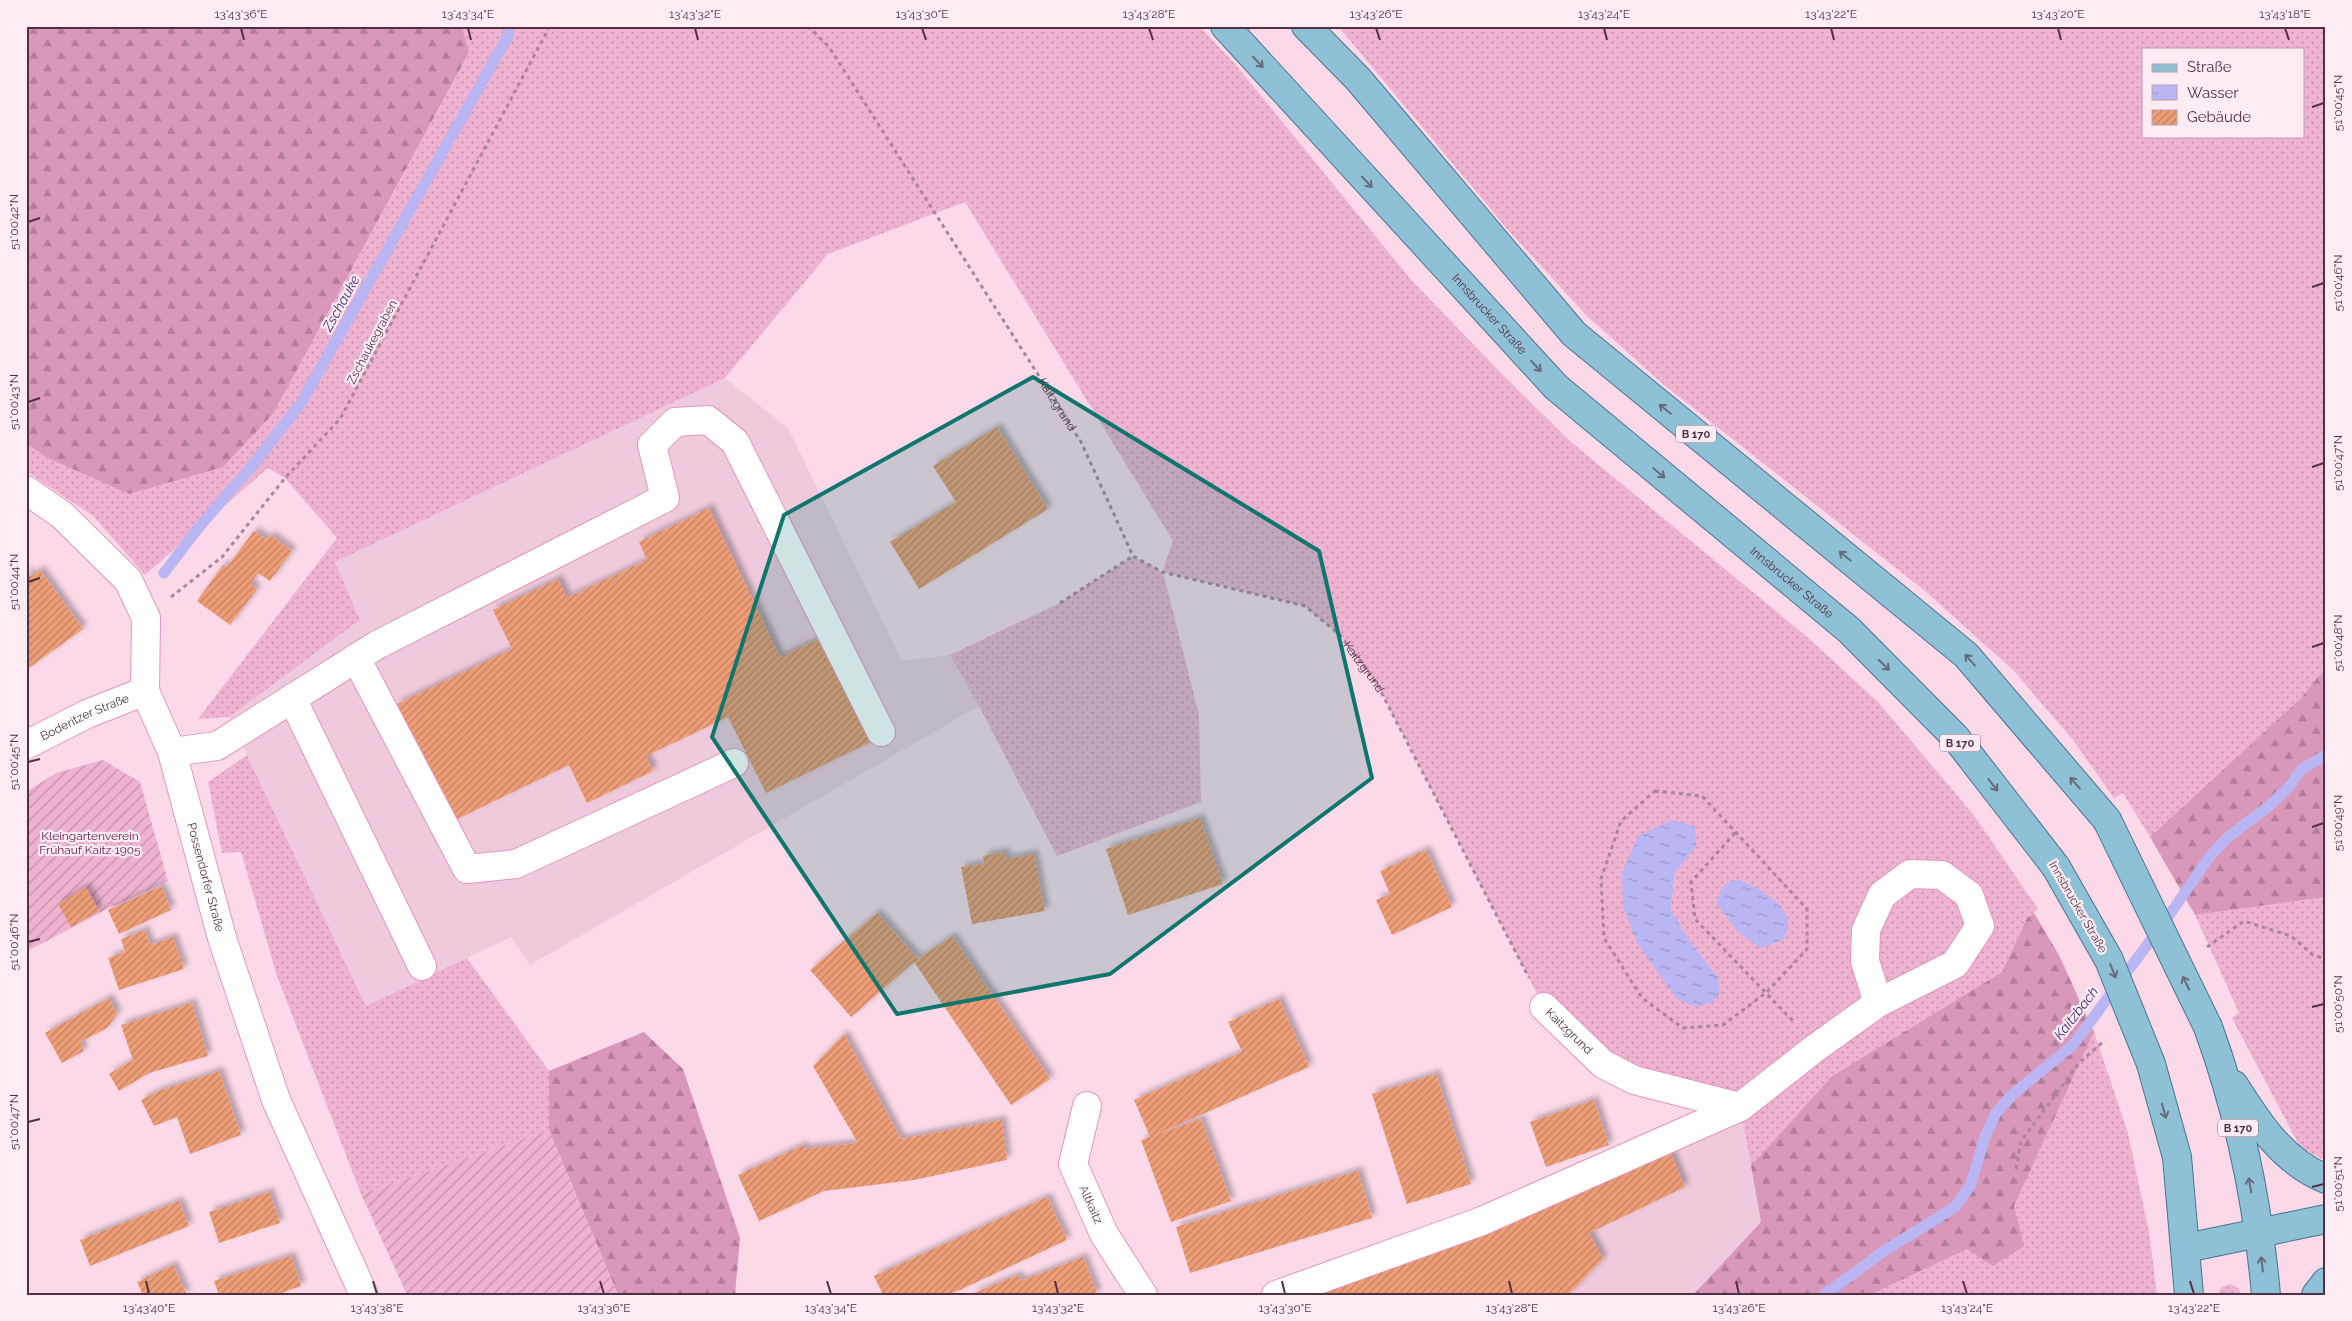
<svg xmlns="http://www.w3.org/2000/svg" width="2352" height="1321" font-family="Raleway,sans-serif">
  <style>
    .built { fill: #efcadc }
    .grass { fill: url(#grass-dots); fill-rule: evenodd }
    .forest { fill: url(#forest-firs) }
    .garden { fill: url(#garden-furrows) }
    .water { fill: url(#water-ripples) }
    .lines { fill: none; stroke-linecap: round; stroke-linejoin: round }
    .stream { stroke: #bab6f4; stroke-width: 11 }
    .building { fill: url(#building-hatch); filter: url(#shadow) }
    .minor-casing { stroke: #e595bf; stroke-width: 30 }
    .major-casing { stroke: #487490; stroke-width: 30 }
    .path { stroke: #a98798; stroke-width: 3; stroke-dasharray: 4 4; stroke-linecap: butt }
    .minor { stroke: #fff; stroke-width: 28 }
    .major { stroke: #8ec1d6; stroke-width: 28 }
    .major-bridge-casing { stroke: #487490; stroke-width: 30; stroke-linecap: butt }
    .major-bridge { stroke: #8ec1d6; stroke-width: 28 }
    .oneway { stroke: #6a6a7d }
    .marked { fill: #0f766e; fill-opacity: 0.2; stroke: #0f766e; stroke-width: 4; stroke-linejoin: round }
    .ticks { fill: none; stroke: #523042; stroke-width: 2 }
    .labels { text-anchor: middle; dominant-baseline: central; stroke-width: 4.5; stroke-linejoin: round; paint-order: stroke }
    .shield { fill: #fdecf4; stroke: #856877; stroke-width: 1 }
    .shield-label { font-size: 11px; font-weight: bold; fill: #523042 }
    .street-label { font-size: 12px; fill: #523042; stroke: #fdecf4 }
    .park-label { font-size: 12px; fill: #651a47; stroke: #fdecf4 }
    .water-label { font-size: 14px; font-style: italic; fill: #3c2f77; stroke: #fdecf4 }
    .neatline { fill: none; stroke: #523042; stroke-width: 2 }
    .ticks-label { font-size: 12px; text-anchor: middle; fill: #523042 }
  </style>
  <defs>
    <pattern id="grass-dots" width="8" height="8" patternUnits="userSpaceOnUse" patternTransform="scale(1.25)"><rect width="8" height="8" fill="#efb2d0"/><path d="M2 2h.1M6 6h.1" fill="none" stroke="#c491aa" stroke-width="1.8" stroke-linecap="round"/></pattern>
    <pattern id="forest-firs" width="22" height="20" patternUnits="userSpaceOnUse" patternTransform="scale(1.25)"><rect width="22" height="20" fill="#d998b9"/><path d="M5 1l3.5 6h-7zM16 11l3.5 6h-7z" fill="#b37c98"/></pattern>
    <pattern id="garden-furrows" width="10" height="10" patternUnits="userSpaceOnUse" patternTransform="scale(1.25)"><rect width="10" height="10" fill="#efb2d0"/><path d="M-1 1l2-2M0 10L10 0M9 11l2-2" fill="none" stroke="#c491aa"/></pattern>
    <pattern id="water-ripples" width="26" height="14" patternUnits="userSpaceOnUse" patternTransform="scale(1.25)"><rect width="26" height="14" fill="#bab6f4"/><path d="M2 4q2-2 4 0t4 0M15 11q2-2 4 0t4 0" fill="none" stroke="#9a94c7"/></pattern>
    <pattern id="building-hatch" width="6" height="6" patternUnits="userSpaceOnUse" patternTransform="scale(1.25)"><rect width="6" height="6" fill="#ee9e76"/><path d="M-1 1l2-2M0 6l6-6M5 7l2-2" fill="none" stroke="#c38162"/></pattern>
    <filter id="shadow"><feDropShadow dx="4.5" dy="-4.5" stdDeviation="2.5" flood-color="#0004"/></filter>
  </defs>
  <rect width="100%" height="100%" fill="#fbd9e9"/>
  <g class="built">
    <path d="M725,378L788,428L902,661L950,655L979,706L530,965L511,937L366,1006L229,717L360,620L335,562Z"/>
    <path d="M1740,1107L1761,1222L1693,1295H1320Z"/>
  </g>
  <g class="grass">
    <path d="M462,26H1199L1235,64L1413,282L1503,375L1571,442L1806,636L1878,702L1973,814L2038,909L2027,918L2002,972L1832,1076L1751,1166L1740,1107L1634,1080L1544,1007L1378,686L1340,635L1305,606L1163,572L1199,715L1201,802L1057,856L979,706L950,655L1060,603L1133,556L1162,572L1173,541L965,202L828,254L725,378L335,562L360,620L229,717L198,719L337,538L285,478L268,468L145,575L93,516L26,471V443L46,457L223,467L273,414L469,54ZM1696,847L1675,872L1671,910L1691,943L1718,977L1622,872Z"/>
    <path d="M1338,26H2326V667L2301,698L2150,837L2123,793L2114,798L2073,740L2013,670L1925,591L1663,384L1587,316L1509,231ZM2143,49H2303V136H2143Z"/>
    <path d="M247,755L366,1006L467,958L549,1071V1130L361,1194L277,976L241,852L222,853L208,782Z"/>
    <path d="M2326,897V1161L2300,1147L2232,1018L2239,1013L2195,915Z"/>
    <path d="M2094,1032L2128,1133L2149,1232L2157,1295H1870L1967,1249L2014,1206Z"/>
    <path d="M2231,1284L2239,1289L2241,1295H2217L2222,1287Z"/>
  </g>
  <g class="forest">
    <path d="M26,26H462L469,53L273,414L223,467L129,494L46,457L26,443Z"/>
    <path d="M2326,667V897L2195,915L2150,837L2301,698Z"/>
    <path d="M2034,913L2059,955L2094,1032L2014,1206L2024,1246L1993,1266L1967,1249L1870,1295H1693L1761,1222L1751,1166L1832,1076L2002,972L2027,918Z"/>
    <path d="M644,1032L683,1069L740,1238L735,1295H618L549,1130V1071Z"/>
  </g>
  <g class="garden">
    <path d="M103,760L140,782L168,881L103,911L26,952V792L56,773Z"/>
    <path d="M549,1130L618,1295H407L361,1194Z"/>
  </g>
  <g class="water">
    <path d="M1672,820L1695,826L1696,847L1675,872L1671,910L1691,943L1718,977L1720,993L1711,1003L1696,1007L1677,999L1637,943L1623,907L1622,872L1639,835Z"/>
    <path d="M1741,880C1757,889 1789,903 1788,925C1788,930 1785,936 1783,940L1761,948L1737,931L1717,904L1720,891L1729,881Z"/>
  </g>
  <g class="lines">
    <g class="stream">
      <path d="M164,573L199,527L252,466L301,403L508,36V26"/>
      <path d="M1824,1295L1884,1251L1955,1207L1970,1186L1985,1137L1996,1113L2013,1094L2073,1045L2170,914L2210,856L2228,837L2269,806L2287,789L2302,769L2326,755"/>
    </g>
  </g>
  <g class="building">
    <path d="M997,427L1048,509L919,589L890,542L956,502L933,466Z"/>
    <path d="M709,508L780,657L823,637L873,741L766,793L728,717L646,756L653,771L587,803L569,765L453,821L397,704L512,649L493,610L558,579L567,598L647,560L639,542Z"/>
    <path d="M254,531L267,540L270,535L292,551L270,581L258,573L250,584L257,589L230,625L197,601L223,565L227,567Z"/>
    <path d="M26,570L31,576L40,570L83,629L26,670Z"/>
    <path d="M1200,818L1223,884L1128,915L1106,849Z"/>
    <path d="M1426,850L1452,907L1392,935L1376,900L1390,894L1380,871Z"/>
    <path d="M1005,852L1006,859L1034,854L1045,911L972,924L961,867L984,864L983,856Z"/>
    <path d="M161,886L171,910L119,934L108,910Z"/>
    <path d="M86,887L99,911L71,927L58,904Z"/>
    <path d="M877,913L918,959L952,936L1050,1079L1011,1105L914,962L851,1017L810,970Z"/>
    <path d="M145,930L150,945L173,937L184,969L119,990L108,958L125,952L121,939Z"/>
    <path d="M109,998L117,1014L107,1028L80,1042L84,1051L62,1063L45,1033Z"/>
    <path d="M1279,999L1309,1067L1153,1136L1201,1119L1231,1201L1171,1222L1141,1140L1150,1137L1134,1100L1242,1052L1228,1022Z"/>
    <path d="M192,1003L208,1056L149,1073L119,1091L109,1074L133,1060L121,1025Z"/>
    <path d="M844,1034L901,1139L1002,1120L1007,1160L914,1180L824,1191L759,1221L738,1175L803,1145L804,1149L858,1143L813,1066Z"/>
    <path d="M219,1071L241,1135L190,1154L177,1117L154,1126L141,1100L159,1091Z"/>
    <path d="M1436,1074L1471,1184L1407,1204L1372,1094Z"/>
    <path d="M1594,1100L1609,1145L1546,1167L1530,1122Z"/>
    <path d="M1670,1152L1685,1187L1589,1233L1603,1259L1568,1295H1306Z"/>
    <path d="M1358,1171L1372,1218L1190,1273L1176,1227Z"/>
    <path d="M269,1192L280,1223L219,1243L209,1212Z"/>
    <path d="M1047,1197L1067,1240L949,1295H883L874,1276Z"/>
    <path d="M179,1201L189,1226L90,1266L80,1240Z"/>
    <path d="M291,1256L301,1286L276,1295H219L214,1281Z"/>
    <path d="M1083,1257L1098,1295H969L1018,1275L1021,1281Z"/>
    <path d="M173,1265L187,1295H143L137,1282Z"/>
  </g>
  <g class="lines">
    <defs>
      <g id="minor">
        <path id="s2" d="M26,490L62,515L128,580L146,618L145,691L172,752L222,938L276,1100L364,1295"/>
        <path d="M356,658L467,869L516,864L734,763"/>
        <path d="M292,698L422,966"/>
        <path id="s3" d="M26,745L87,714L145,691"/>
        <path d="M172,752L217,746L377,645L665,498L652,445L675,422L708,420L735,442L881,732"/>
        <path id="s4" d="M1544,1007L1603,1064L1634,1080L1740,1107"/>
        <path id="s5" d="M1087,1106L1073,1164L1104,1234L1143,1295"/>
        <path d="M1276,1295L1482,1221L1740,1107L1814,1049L1878,1003L1955,964L1980,926L1969,895L1942,875L1910,874L1882,895L1866,930L1865,961L1878,1003"/>
      </g>
      <g id="major">
        <path id="s6" d="M1225,26L1556,387L1849,630L1956,738L2056,867"/>
        <path d="M1306,26L1358,79L1574,334L1966,655L2107,820"/>
        <path d="M2208,1027C2239,1112 2258,1204 2266,1295"/>
        <path d="M2151,1064L2177,1157L2189,1295"/>
        <path d="M2234,1085C2258,1123 2283,1162 2326,1179"/>
        <path d="M2186,1248L2326,1219"/>
        <path d="M2316,1295L2326,1282"/>
      </g>
    </defs>
    <use href="#minor" class="minor-casing"/>
    <use href="#major" class="major-casing"/>
    <g class="path">
      <path id="s1" d="M808,26L829,47L1081,442L1133,556L1162,572L1305,606L1340,635L1378,686L1529,978"/>
      <path d="M171,597L222,557L285,478L340,419L550,26"/>
      <path d="M1060,603L1133,556"/>
      <path d="M1655,791L1702,796L1807,909V949L1767,992L1723,1025L1683,1028L1642,998L1604,938L1601,879L1621,821Z"/>
      <path d="M1735,833L1691,882L1695,919L1794,1022"/>
      <path d="M2207,947L2244,921L2291,936L2313,955L2326,959"/>
      <path d="M2016,1169L2021,1141L2079,1063L2105,1040"/>
    </g>
    <use href="#minor" class="minor"/>
    <use href="#major" class="major"/>
    <defs>
      <g id="major-bridge">
        <path d="M2107,820L2208,1027"/>
        <path d="M2056,867L2109,960L2151,1064"/>
      </g>
    </defs>
    <use href="#major-bridge" class="major-bridge-casing"/>
    <use href="#major-bridge" class="major-bridge"/>
  </g>
  <defs><path id="oneway-shaft" d="M-6 0H5M1.5-3L5.5 0L1.5 3" fill="none" stroke-width="1.6" stroke-linecap="round" stroke-linejoin="round" transform="scale(1.25)"/></defs>
  <g class="oneway">
    <use href="#oneway-shaft" transform="translate(1258 62) rotate(47)"/>
    <use href="#oneway-shaft" transform="translate(1367 182) rotate(47)"/>
    <use href="#oneway-shaft" transform="translate(1536 366) rotate(47)"/>
    <use href="#oneway-shaft" transform="translate(1665 409) rotate(-141)"/>
    <use href="#oneway-shaft" transform="translate(1659 473) rotate(40)"/>
    <use href="#oneway-shaft" transform="translate(1845 556) rotate(-141)"/>
    <use href="#oneway-shaft" transform="translate(1970 660) rotate(-132)"/>
    <use href="#oneway-shaft" transform="translate(1884 665) rotate(45)"/>
    <use href="#oneway-shaft" transform="translate(2075 783) rotate(-131)"/>
    <use href="#oneway-shaft" transform="translate(1993 785) rotate(52)"/>
    <use href="#oneway-shaft" transform="translate(2113 971) rotate(68)"/>
    <use href="#oneway-shaft" transform="translate(2186 983) rotate(-116)"/>
    <use href="#oneway-shaft" transform="translate(2164 1111) rotate(74)"/>
    <use href="#oneway-shaft" transform="translate(2250 1185) rotate(-100)"/>
    <use href="#oneway-shaft" transform="translate(2262 1264) rotate(-97)"/>
  </g>
  <path class="marked" d="M1033,377L1319,551L1372,778L1110,974L897,1014L712,737L784,515Z"/>
  <path class="ticks" d="M241,28L244,40M468,28L471,40M695,28L698,40M922,28L926,40M1149,28L1153,40M1376,28L1380,40M1604,28L1607,40M1831,28L1834,40M2058,28L2061,40M2285,28L2289,40M2312,107L2324,103M28,222L40,218M2312,287L2324,283M28,402L40,398M2312,467L2324,463M28,582L40,578M2312,647L2324,643M28,762L40,759M2312,827L2324,823M28,942L40,939M2312,1007L2324,1004M28,1122L40,1119M2312,1187L2324,1184M146,1281L149,1294M373,1281L377,1294M600,1281L604,1294M827,1281L831,1294M1055,1281L1058,1294M1282,1281L1285,1294M1509,1281L1512,1294M1736,1281L1739,1294M1963,1281L1967,1294M2190,1281L2194,1294"/>
  <g class="labels">
    <g class="shield">
      <rect x="1676" y="425.5" width="40" height="17" rx="4"/>
      <rect x="1940" y="734.5" width="40" height="17" rx="4"/>
      <rect x="2218" y="1119.5" width="40" height="17" rx="4"/>
    </g>
    <g class="shield-label">
      <text x="1696" y="434">B 170</text>
      <text x="1960" y="743">B 170</text>
      <text x="2238" y="1128">B 170</text>
    </g>
    <g class="street-label">
      <text stroke="none"><textPath href="#s6" startOffset="391">Innsbrucker Straße</textPath></text>
      <text transform="translate(372 342) rotate(-62)">Zschaukegraben</text>
      <text stroke="none"><textPath href="#s1" startOffset="454">Kaitzgrund</textPath></text>
      <text stroke="none"><textPath href="#s6" startOffset="796">Innsbrucker Straße</textPath></text>
      <text stroke="none"><textPath href="#s1" startOffset="889">Kaitzgrund</textPath></text>
      <text stroke="none"><textPath href="#s3" startOffset="65">Boderitzer Straße</textPath></text>
      <text stroke="none"><textPath href="#s2" startOffset="448">Possendorfer Straße</textPath></text>
      <text transform="translate(2078 907) rotate(60)">Innsbrucker Straße</text>
      <text stroke="none"><textPath href="#s4" startOffset="35">Kaitzgrund</textPath></text>
      <text stroke="none"><textPath href="#s5" startOffset="104">Altkaitz</textPath></text>
    </g>
    <g class="park-label">
      <text x="90" y="836">Kleingartenverein<tspan x="90" dy="14">Frühauf Kaitz 1905</tspan></text>
    </g>
    <g class="water-label">
      <text transform="translate(341 303) rotate(-61)">Zschauke</text>
      <text transform="translate(2076 1013) rotate(-52)">Kaitzbach</text>
    </g>
  </g>
  <rect width="2352" height="1321" fill="none" stroke="#fdecf4" stroke-width="55"/>
  <rect x="2142" y="48" width="162" height="90" fill="#fdecf4" stroke="#b9a1ad"/>
  <rect x="2152" y="64" width="25" height="8" fill="#8ec1d6" stroke="#b9a1ad"/>
  <text x="2187" y="72" font-size="15" fill="#523042">Straße</text>
  <rect x="2152" y="85" width="25" height="15" fill="url(#water-ripples)" stroke="#b9a1ad"/>
  <text x="2187" y="98" font-size="15" fill="#523042">Wasser</text>
  <rect x="2152" y="110" width="25" height="15" fill="url(#building-hatch)" stroke="#b9a1ad"/>
  <text x="2187" y="122" font-size="15" fill="#523042">Gebäude</text>
  <rect x="28" y="28" width="2296" height="1266" class="neatline"/>
  <g class="ticks-label">
    <text x="241" y="18">13°43'36"E</text>
    <text x="468" y="18">13°43'34"E</text>
    <text x="695" y="18">13°43'32"E</text>
    <text x="922" y="18">13°43'30"E</text>
    <text x="1149" y="18">13°43'28"E</text>
    <text x="1376" y="18">13°43'26"E</text>
    <text x="1604" y="18">13°43'24"E</text>
    <text x="1831" y="18">13°43'22"E</text>
    <text x="2058" y="18">13°43'20"E</text>
    <text x="2285" y="18">13°43'18"E</text>
    <text transform="translate(2338 103) rotate(-90)" y="4">51°00'45"N</text>
    <text transform="translate(14 222) rotate(-90)" y="4">51°00'42"N</text>
    <text transform="translate(2338 283) rotate(-90)" y="4">51°00'46"N</text>
    <text transform="translate(14 402) rotate(-90)" y="4">51°00'43"N</text>
    <text transform="translate(2338 463) rotate(-90)" y="4">51°00'47"N</text>
    <text transform="translate(14 582) rotate(-90)" y="4">51°00'44"N</text>
    <text transform="translate(2338 643) rotate(-90)" y="4">51°00'48"N</text>
    <text transform="translate(14 762) rotate(-90)" y="4">51°00'45"N</text>
    <text transform="translate(2338 823) rotate(-90)" y="4">51°00'49"N</text>
    <text transform="translate(14 942) rotate(-90)" y="4">51°00'46"N</text>
    <text transform="translate(2338 1004) rotate(-90)" y="4">51°00'50"N</text>
    <text transform="translate(14 1122) rotate(-90)" y="4">51°00'47"N</text>
    <text transform="translate(2338 1184) rotate(-90)" y="4">51°00'51"N</text>
    <text x="149" y="1312">13°43'40"E</text>
    <text x="377" y="1312">13°43'38"E</text>
    <text x="604" y="1312">13°43'36"E</text>
    <text x="831" y="1312">13°43'34"E</text>
    <text x="1058" y="1312">13°43'32"E</text>
    <text x="1285" y="1312">13°43'30"E</text>
    <text x="1512" y="1312">13°43'28"E</text>
    <text x="1739" y="1312">13°43'26"E</text>
    <text x="1967" y="1312">13°43'24"E</text>
    <text x="2194" y="1312">13°43'22"E</text>
  </g>
</svg>
